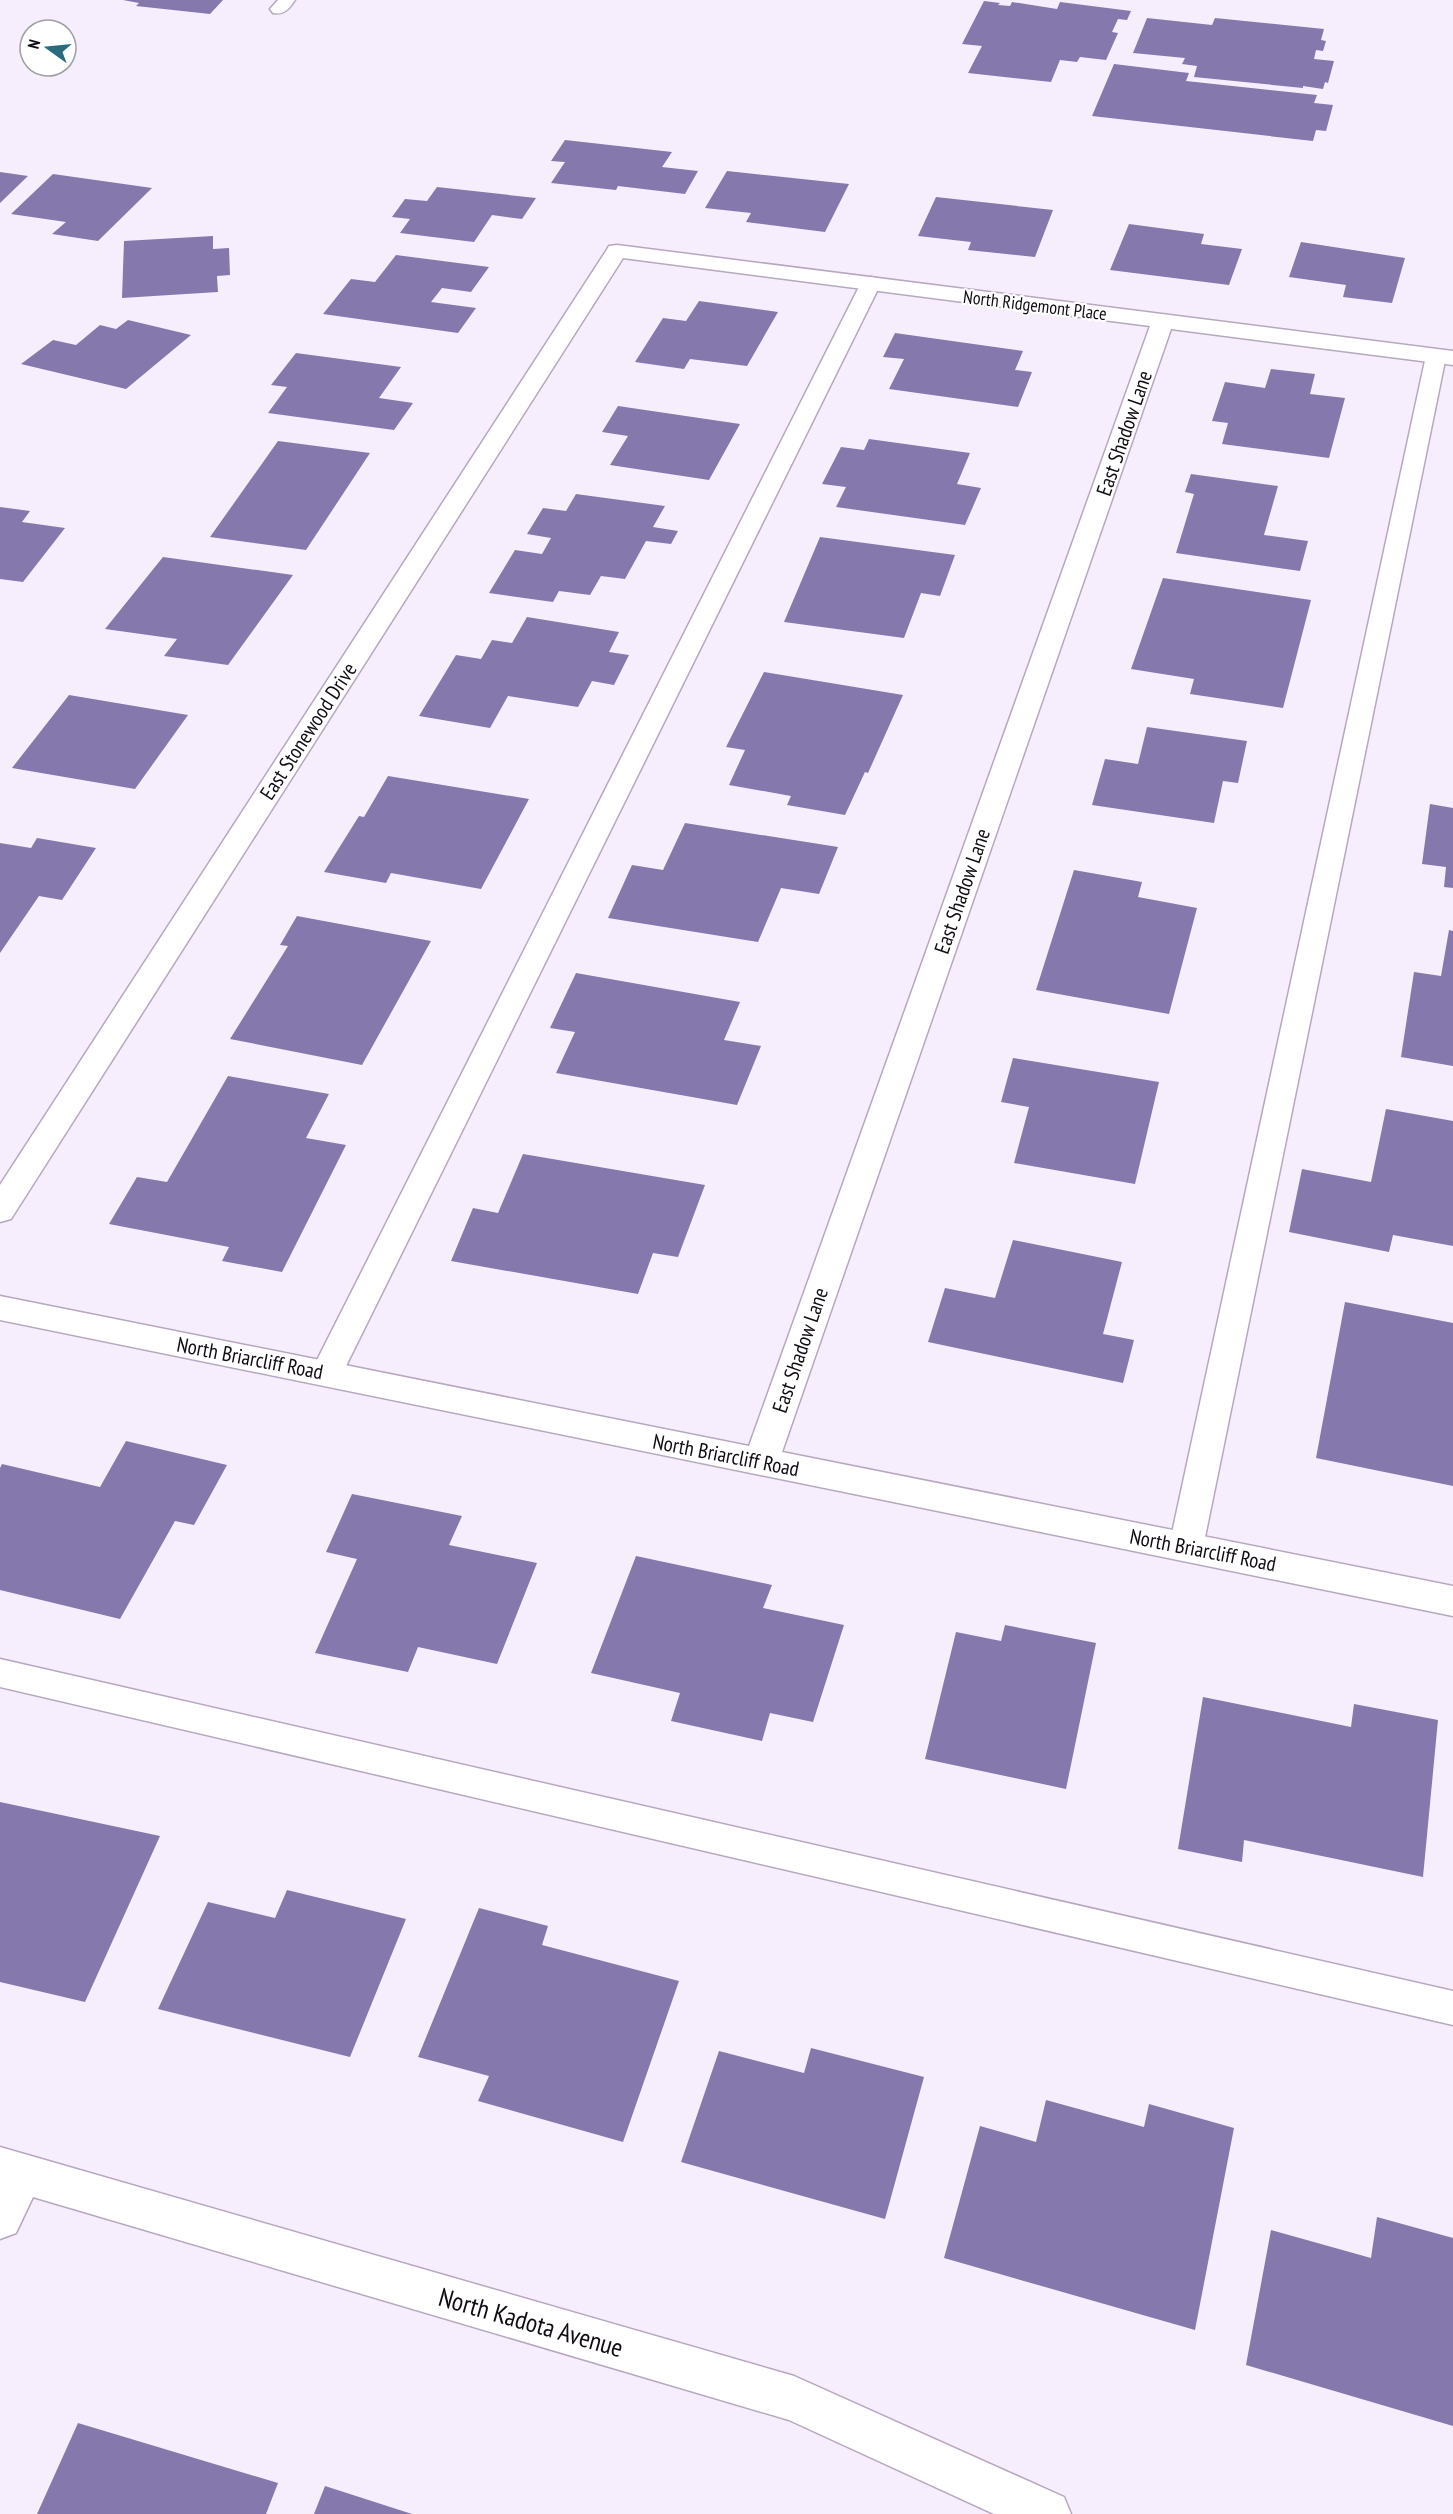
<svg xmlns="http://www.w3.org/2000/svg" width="1453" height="2514" font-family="'PT Sans Narrow',sans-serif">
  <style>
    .building { fill: #8578ac }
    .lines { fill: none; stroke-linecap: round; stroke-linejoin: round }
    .lane-casing { stroke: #b7a7bf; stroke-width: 3 }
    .street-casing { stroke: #b7a7bf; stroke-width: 3 }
    .lane { fill: #fff; fill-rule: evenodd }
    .street { fill: #fff; fill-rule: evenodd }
    .labels { text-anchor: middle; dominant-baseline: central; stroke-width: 4.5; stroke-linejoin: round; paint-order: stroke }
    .far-street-label { font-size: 18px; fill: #110c14; stroke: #fff }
    .street-label { font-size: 21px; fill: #110c14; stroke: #fff }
    .near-street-label { font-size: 26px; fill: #110c14; stroke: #fff }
  </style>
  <rect width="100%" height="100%" fill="#f7eefd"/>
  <g class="building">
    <path d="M123,0H223L210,14L136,6L139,3Z"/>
    <path d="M984,1L1000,3L998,5L1010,6L1012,2L1057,9L1060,2L1131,11L1127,20L1118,19L1112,32L1118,33L1106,60L1080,57L1077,62L1060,60L1051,82L968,73L982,46L962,44Z"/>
    <path d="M1147,18L1212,25L1215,18L1324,29L1321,40L1326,41L1323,51L1316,50L1314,59L1334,61L1328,83L1325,82L1323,89L1303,86V88L1194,77L1197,66L1182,64L1185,58L1133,53Z"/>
    <path d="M1114,64L1189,73L1186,81L1317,95L1314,103L1333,105L1326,131L1316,130L1313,141L1092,116Z"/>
    <path d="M565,140L672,152L662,167L698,171L685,194L618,186L616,190L551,183L565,162L551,161Z"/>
    <path d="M727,171L849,184L825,232L746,222L751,213L705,208Z"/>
    <path d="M0,172L28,176L0,203Z"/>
    <path d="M53,174L152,188L98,241L52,234L66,222L11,214Z"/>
    <path d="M437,187L536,198L522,219L492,215L474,242L400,233L410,219L392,217L405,199L427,201Z"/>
    <path d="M936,197L1053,210L1035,257L968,250L971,242L918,236Z"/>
    <path d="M1129,224L1204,234L1201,244L1242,249L1229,285L1110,270Z"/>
    <path d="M213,236V249L229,248L230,275L217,276L218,292L122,298L124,241Z"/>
    <path d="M1301,242L1405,258L1392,303L1343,297L1346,285L1289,277Z"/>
    <path d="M396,255L489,267L471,292L442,288L431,302L476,308L458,333L323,314L351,279L375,282Z"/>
    <path d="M699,301L778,312L747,366L690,359L684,369L635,362L663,318L686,321Z"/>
    <path d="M128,320L191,335L126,389L21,364L53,340L76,345L100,325L116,329Z"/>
    <path d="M895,333L1023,351L1015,370L1032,372L1018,407L889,389L904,359L883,357Z"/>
    <path d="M296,353L401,367L379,398L413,403L394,430L268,413L287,387L271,385Z"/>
    <path d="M1271,369L1315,374L1310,394L1345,398L1329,458L1222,444L1228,423L1212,421L1225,382L1265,388Z"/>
    <path d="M618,406L740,424L709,480L610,465L628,436L602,432Z"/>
    <path d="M869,439L970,453L957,484L981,488L965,525L836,507L846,487L822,484L841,447L864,450Z"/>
    <path d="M278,441L370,453L306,550L210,537Z"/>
    <path d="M1191,474L1278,486L1264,535L1308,541L1300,571L1176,553L1194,494L1185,492Z"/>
    <path d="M576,494L665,506L653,527L678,531L671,544L646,541L625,579L601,576L590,595L559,591L553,602L489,593L515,550L542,554L551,538L527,534L543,508L566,511Z"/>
    <path d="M0,507L30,511L22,522L65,528L23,582L0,579Z"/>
    <path d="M820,537L955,555L940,596L921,593L904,638L784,622Z"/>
    <path d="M163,557L293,575L228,665L164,656L177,639L105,629Z"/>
    <path d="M1163,578L1311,600L1283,708L1190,694L1194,679L1131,669Z"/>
    <path d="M527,617L619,632L609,652L629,655L614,685L592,681L578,707L508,696L490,728L419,716L456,655L481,659L492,640L512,643Z"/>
    <path d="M764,672L903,695L868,773L865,772L845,815L787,805L791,796L729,785L745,750L726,747Z"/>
    <path d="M69,695L188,715L135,789L12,768Z"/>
    <path d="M1147,727L1247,741L1238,783L1223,781L1214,823L1092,805L1105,759L1138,764Z"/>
    <path d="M388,776L529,799L481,889L391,873L386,883L324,872L359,816L364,817Z"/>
    <path d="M1430,804L1453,808V888L1444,887L1446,867L1422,864Z"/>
    <path d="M685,823L838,847L819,894L781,888L758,942L608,918L632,865L663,870Z"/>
    <path d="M37,838L96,848L62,900L39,896L0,953V843L31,848Z"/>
    <path d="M1074,870L1142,882L1138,897L1197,908L1169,1014L1036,990Z"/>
    <path d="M297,916L431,941L362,1065L230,1039L288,946L280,945Z"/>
    <path d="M1449,930L1453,931V1066L1401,1057L1414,972L1441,976Z"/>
    <path d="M576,973L740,1002L724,1040L761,1046L737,1105L556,1073L575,1032L550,1028Z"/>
    <path d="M1013,1058L1159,1082L1135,1184L1014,1163L1029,1107L1001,1102Z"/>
    <path d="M228,1076L329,1094L306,1138L346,1145L282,1272L222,1261L229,1247L109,1224L137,1177L167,1182Z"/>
    <path d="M1386,1109L1453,1121V1246L1393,1235L1389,1252L1289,1232L1302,1169L1371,1182Z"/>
    <path d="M523,1154L705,1185L678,1257L653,1253L638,1294L451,1261L473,1208L498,1213Z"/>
    <path d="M1013,1240L1122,1262L1103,1334L1134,1340L1123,1383L928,1342L945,1288L995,1298Z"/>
    <path d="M1345,1302L1453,1323V1486L1316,1458Z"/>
    <path d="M126,1441L227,1465L194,1525L175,1521L120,1619L0,1590V1468L2,1464L100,1487Z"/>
    <path d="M352,1494L462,1516L449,1545L537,1563L497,1664L418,1647L408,1672L315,1653L357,1559L326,1552Z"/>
    <path d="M636,1556L772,1585L763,1608L844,1625L813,1722L770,1713L762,1741L671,1721L680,1693L591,1673Z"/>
    <path d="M1005,1625L1096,1643L1066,1789L925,1759L956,1632L1001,1641Z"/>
    <path d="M1203,1697L1351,1727L1354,1704L1438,1720L1423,1877L1244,1840L1242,1862L1178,1849Z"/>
    <path d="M0,1802L160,1836L85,2002L0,1982Z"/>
    <path d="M287,1890L406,1919L350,2057L158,2009L208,1902L275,1918Z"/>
    <path d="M479,1908L548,1926L542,1945L679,1981L623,2142L478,2101L489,2076L418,2057Z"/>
    <path d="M811,2048L924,2077L885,2219L681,2162L719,2051L804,2073Z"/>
    <path d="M1046,2100L1144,2127L1149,2104L1234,2128L1195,2330L944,2258L980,2126L1036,2142Z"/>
    <path d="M1377,2217L1453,2238V2426L1246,2365L1271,2230L1371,2258Z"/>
    <path d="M78,2423L278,2483L266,2514H37Z"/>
    <path d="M325,2486L412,2514H314Z"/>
  </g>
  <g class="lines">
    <defs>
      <g id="lane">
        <path d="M278,0H295C289,9 284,15 273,13L270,9Z"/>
        <path d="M871,277L878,279L881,283L342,1374L337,1382L326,1385L315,1382L310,1374L861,283L864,279Z"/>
        <path d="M1436,350L1443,352L1446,356L1203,1547L1198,1556L1186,1560L1174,1556L1169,1547L1426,356L1429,352Z"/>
        <path d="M0,1659L1453,1991V2025L0,1687Z"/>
      </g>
      <g id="street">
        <path d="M617,245L1453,351V365L1171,329L782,1452L1453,1586V1616L0,1320V1296L749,1446L1150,326L623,258L11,1219L0,1222V1185L606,251L609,246Z"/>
        <path d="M0,2147L794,2376L1064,2497L1071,2514H994L789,2420L33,2197L16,2233L0,2239Z"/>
      </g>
    </defs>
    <use href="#lane" class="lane-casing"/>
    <use href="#street" class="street-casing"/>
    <use href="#lane" class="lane"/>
    <use href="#street" class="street"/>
  </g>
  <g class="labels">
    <g class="far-street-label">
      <text transform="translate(1035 305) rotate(7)">North Ridgemont Place</text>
    </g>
    <g class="street-label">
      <text transform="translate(1124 433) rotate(-71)">East Shadow Lane</text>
      <text transform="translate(308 731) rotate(-57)">East Stonewood Drive</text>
      <text transform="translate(962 891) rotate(-71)">East Shadow Lane</text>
      <text transform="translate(800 1350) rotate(-71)">East Shadow Lane</text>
      <text transform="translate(250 1358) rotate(11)">North Briarcliff Road</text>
      <text transform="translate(726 1455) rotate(11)">North Briarcliff Road</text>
      <text transform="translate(1203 1550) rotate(11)">North Briarcliff Road</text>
    </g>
    <g class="near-street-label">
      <text transform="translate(531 2322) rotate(16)">North Kadota Avenue</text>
    </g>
  </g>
  <g transform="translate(48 48) rotate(285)"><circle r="28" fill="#ffffff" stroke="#a09ea1" stroke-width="1.5"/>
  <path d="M0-4.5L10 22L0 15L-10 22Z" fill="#2a6a7f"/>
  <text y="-9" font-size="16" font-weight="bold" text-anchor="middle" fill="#110c14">N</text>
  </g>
</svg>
